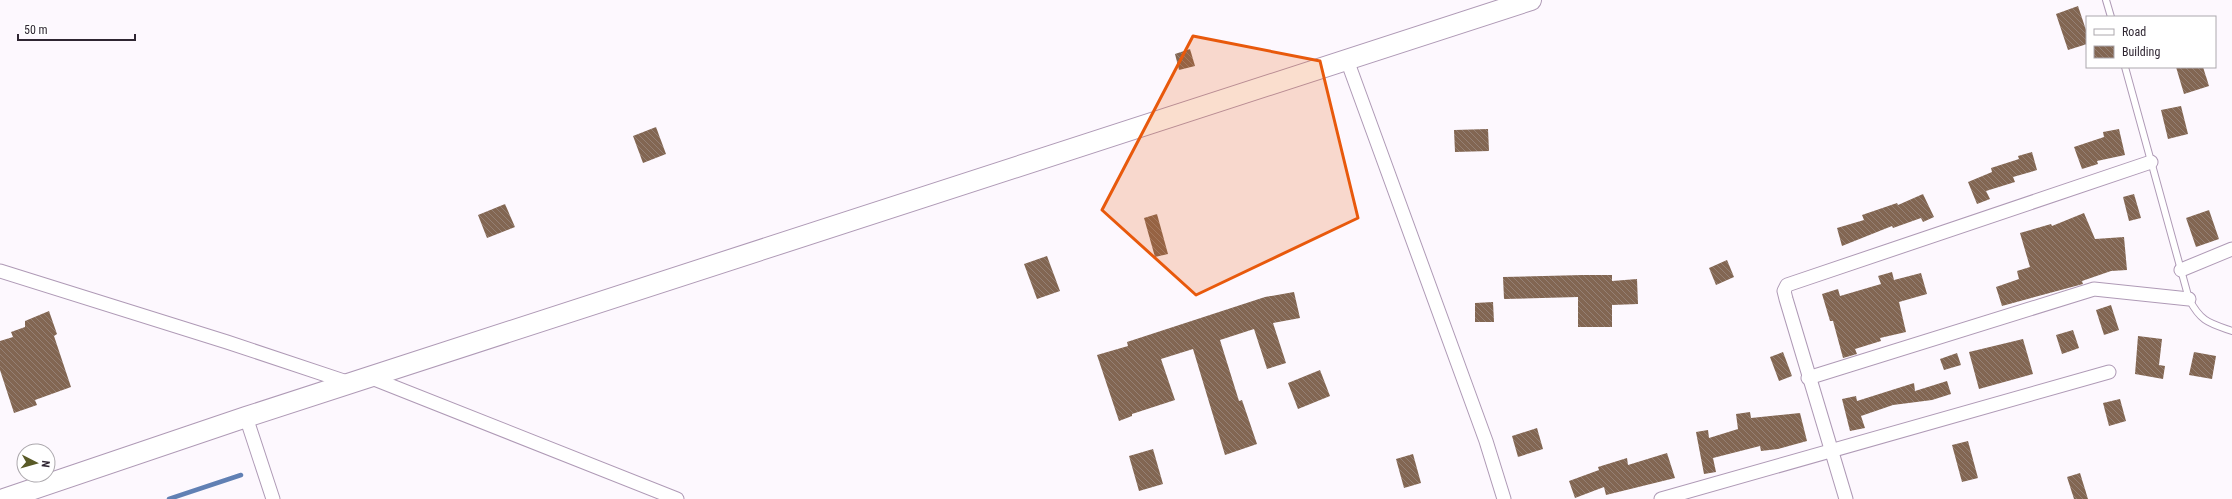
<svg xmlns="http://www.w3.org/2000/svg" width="2232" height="499" font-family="'Roboto Condensed',sans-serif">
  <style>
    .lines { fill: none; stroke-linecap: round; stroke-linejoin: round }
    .stream { stroke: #6180b4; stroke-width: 4.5 }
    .building { fill: url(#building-back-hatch) }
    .lane-casing { stroke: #af9ab6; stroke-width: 8 }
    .street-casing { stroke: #af9ab6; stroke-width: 15 }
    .primary-casing { stroke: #af9ab6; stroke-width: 22 }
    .lane { stroke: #fff; stroke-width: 6 }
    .street { stroke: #fff; stroke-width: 13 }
    .primary { stroke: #fff; stroke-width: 20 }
    .marked { fill: #e8590c; fill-opacity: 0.2; stroke: #e8590c; stroke-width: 3; stroke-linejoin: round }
  </style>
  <defs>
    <pattern id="building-back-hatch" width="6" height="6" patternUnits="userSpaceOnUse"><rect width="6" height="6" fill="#826652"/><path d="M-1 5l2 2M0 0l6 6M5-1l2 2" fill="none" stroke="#958074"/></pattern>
  </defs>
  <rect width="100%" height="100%" fill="#fdf8fe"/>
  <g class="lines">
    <path class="stream" d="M169,499L241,475"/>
  </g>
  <g class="building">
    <path d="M2078,6L2087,33V44L2068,50L2056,14Z"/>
    <path d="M1190,49L1195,66L1179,70L1175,54Z"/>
    <path d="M2176,67H2203L2209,86L2184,94Z"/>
    <path d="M2181,106L2188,134L2168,139L2161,110Z"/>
    <path d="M656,127L666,154L643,163L633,136Z"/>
    <path d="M1488,129L1489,151L1455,152L1454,130Z"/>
    <path d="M2119,129L2125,155L2097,161L2098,164L2082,169L2074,147L2104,137L2103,132Z"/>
    <path d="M2032,152L2037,170L2013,177L2015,182L1986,191L1990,199L1977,204L1968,182L1992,172L1991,168L2019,159L2018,156Z"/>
    <path d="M1923,194L1934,217L1923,222L1921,218L1893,228L1892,226L1842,246L1837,228L1864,220L1862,215L1897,203L1898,205Z"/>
    <path d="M2134,194L2141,218L2129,221L2123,197Z"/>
    <path d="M505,204L515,227L487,238L478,215Z"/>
    <path d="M2209,210L2219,239L2196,247L2186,218Z"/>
    <path d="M2084,213L2095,239L2124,237L2127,270L2111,271L2082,281L2083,284L2002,306L1996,287L2019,279L2017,271L2030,267L2020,233L2051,224L2052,226Z"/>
    <path d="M1157,214L1168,254L1155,257L1144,218Z"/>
    <path d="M1047,256L1060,291L1037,299L1024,264Z"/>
    <path d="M1727,260L1734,277L1716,285L1709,268Z"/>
    <path d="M1892,272L1894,280L1921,273L1927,294L1899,302L1906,332L1880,338L1881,341L1855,349L1857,354L1843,358L1833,321H1830L1822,294L1838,289L1840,296L1881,284L1878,276Z"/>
    <path d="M1583,275H1612V281L1637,279L1638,304L1612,305V327H1578V297L1504,299L1503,277Z"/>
    <path d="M1294,292L1300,318L1273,323L1286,363L1267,369L1254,329L1220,340L1239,401L1242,400L1257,444L1225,455L1193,349L1161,359L1175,400L1132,414V416L1119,421L1097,355L1128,346L1127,342L1265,297Z"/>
    <path d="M1493,302L1494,322H1475V303Z"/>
    <path d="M2111,305L2119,330L2104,335L2096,310Z"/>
    <path d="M49,311L57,334L54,336L71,387L35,400L37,405L14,413L0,370V341L13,337L11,332L25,327V321Z"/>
    <path d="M2073,330L2079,348L2062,354L2056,335Z"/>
    <path d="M2138,336L2162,339L2159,365L2165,366L2163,379L2135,374Z"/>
    <path d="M2023,339L2033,374L1979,389L1969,352Z"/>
    <path d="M1783,352L1792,376L1779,381L1770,357Z"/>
    <path d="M2194,352L2216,356L2212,379L2189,375Z"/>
    <path d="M1957,353L1961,365L1944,370L1940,359Z"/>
    <path d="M1320,370L1330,396L1298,409L1288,383Z"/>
    <path d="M1947,381L1951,394L1932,400L1893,405L1861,416L1865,428L1850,431L1842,399L1856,396L1857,401L1914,383L1915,391Z"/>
    <path d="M2120,399L2126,421L2109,426L2103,403Z"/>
    <path d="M1750,412L1751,418L1800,413L1807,441L1778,449L1761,451L1760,446L1713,458L1716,472L1704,474L1696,432L1708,430L1709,438L1738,429L1736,414Z"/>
    <path d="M1537,428L1543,449L1518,457L1512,436Z"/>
    <path d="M1968,441L1978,478L1962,482L1952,445Z"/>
    <path d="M1153,449L1163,484L1139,491L1129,456Z"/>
    <path d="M1667,453L1675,478L1606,495L1604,487L1575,498L1569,481L1599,470L1598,467L1627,458L1628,465Z"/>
    <path d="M1413,454L1421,483L1404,488L1396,459Z"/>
    <path d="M2080,473L2088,499H2074L2067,477Z"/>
  </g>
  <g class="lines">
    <defs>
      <g id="lane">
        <path d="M2106,0L2111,17"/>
        <path d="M2125,67L2189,299C2201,322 2209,323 2232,331"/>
      </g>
      <g id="street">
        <path d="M1347,60L1486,441L1504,499"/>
        <path d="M2181,270L2232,249"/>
        <path d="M0,271L227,342L350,383"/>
        <path d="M369,377L677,499"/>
        <path d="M1808,378L2094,289L2189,299"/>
        <path d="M246,417L273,499"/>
        <path d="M1661,499L2109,372"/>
        <path d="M1846,499L1786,299L1784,291L1787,285L2151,162"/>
      </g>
      <path id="primary" d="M4,499L246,417L1531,0"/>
    </defs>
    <use href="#lane" class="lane-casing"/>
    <use href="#street" class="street-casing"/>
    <use href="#primary" class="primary-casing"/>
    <use href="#lane" class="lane"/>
    <use href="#street" class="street"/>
    <use href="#primary" class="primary"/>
  </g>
  <path class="marked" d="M1193,36L1320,61L1358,218L1196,295L1102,210Z"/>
  <rect x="2086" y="16" width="130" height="52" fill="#ffffff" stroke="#aca8ad"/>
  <rect x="2094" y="29" width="20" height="6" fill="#ffffff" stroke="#aca8ad"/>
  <text x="2122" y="36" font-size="12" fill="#2f2632">Road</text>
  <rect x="2094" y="46" width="20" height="12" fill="url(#building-back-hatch)" stroke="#aca8ad"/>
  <text x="2122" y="56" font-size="12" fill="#2f2632">Building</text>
  <g transform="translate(36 463) rotate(96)"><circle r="19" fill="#ffffff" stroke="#aca8ad"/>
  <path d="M0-3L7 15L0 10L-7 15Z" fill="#595a27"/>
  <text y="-6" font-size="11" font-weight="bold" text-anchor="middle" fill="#2f2632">N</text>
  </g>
  <path d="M18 34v6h117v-6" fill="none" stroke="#2f2632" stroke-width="2"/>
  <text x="24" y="34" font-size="12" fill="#2f2632" stroke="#ffffff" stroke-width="3" paint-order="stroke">50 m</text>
</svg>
